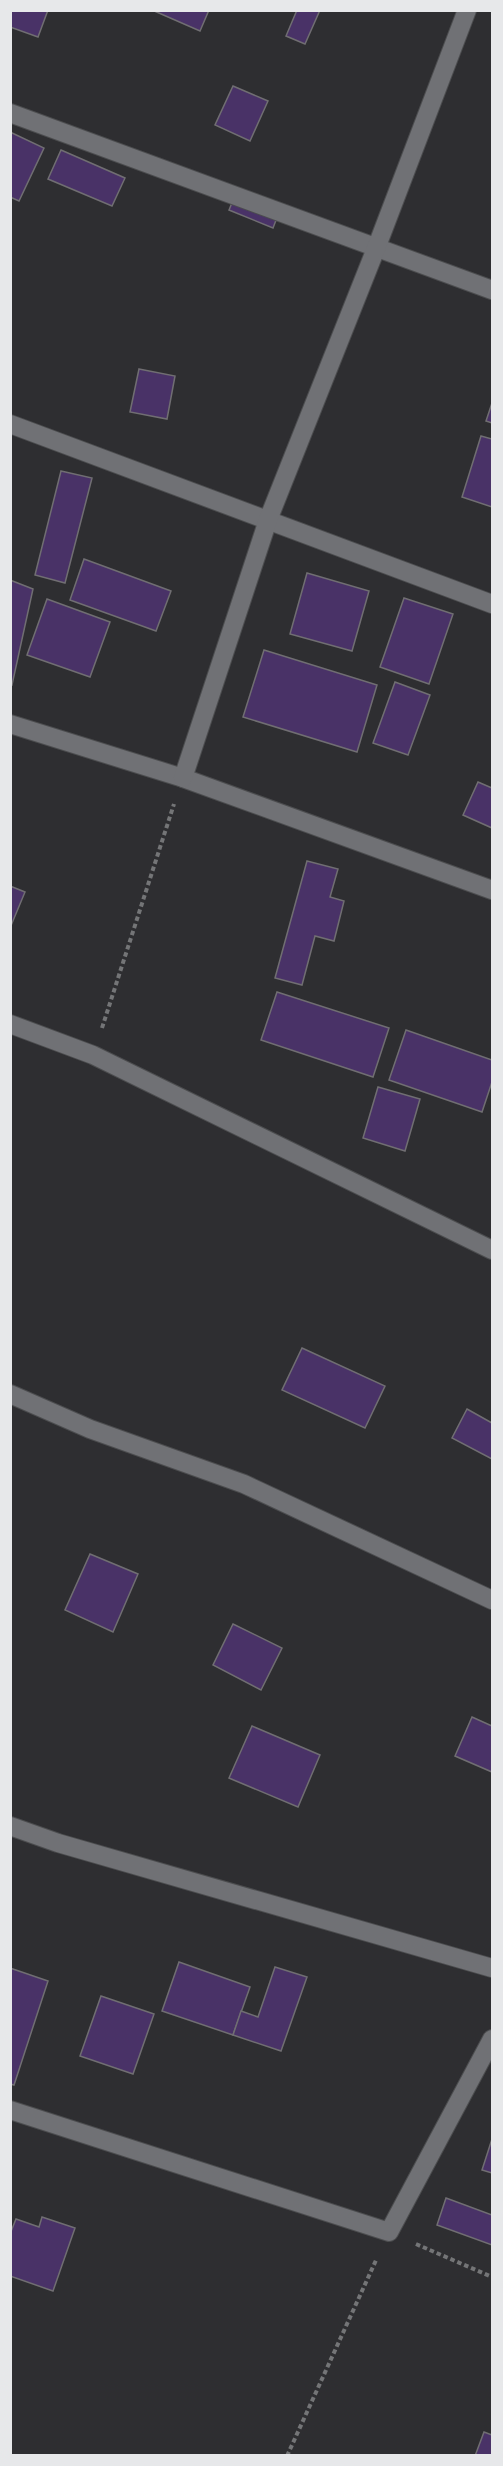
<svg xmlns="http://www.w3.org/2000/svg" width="503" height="2466" font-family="Inter,sans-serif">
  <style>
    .building { fill: #493267; stroke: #706e72; stroke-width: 1.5 }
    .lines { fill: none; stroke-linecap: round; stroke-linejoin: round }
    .minor-casing { stroke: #4c4d4f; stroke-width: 20 }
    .path { stroke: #747577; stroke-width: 4; stroke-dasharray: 4.5 3; stroke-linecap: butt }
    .minor { stroke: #707175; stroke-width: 18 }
  </style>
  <rect width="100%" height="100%" fill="#2e2e31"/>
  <g class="building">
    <path d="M10,10H48L38,37L10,27Z"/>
    <path d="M152,10H209L200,31Z"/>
    <path d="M297,10H320L305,44L286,36Z"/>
    <path d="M233,86L268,101L250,141L215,125Z"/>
    <path d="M10,132L44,148L19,201L10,197Z"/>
    <path d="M61,150L125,178L112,206L48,179Z"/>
    <path d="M234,198L278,215L273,228L229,210Z"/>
    <path d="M139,369L175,376L167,419L130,412Z"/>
    <path d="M492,403V423L486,421Z"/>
    <path d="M481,436L492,439V507L462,497Z"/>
    <path d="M61,471L92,478L65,583L35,575Z"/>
    <path d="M84,559L171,591L156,631L70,600Z"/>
    <path d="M307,573L369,591L352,651L290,634Z"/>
    <path d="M10,580L33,589L12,685L10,684Z"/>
    <path d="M404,598L453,614L429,684L380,667Z"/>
    <path d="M47,599L110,622L90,677L27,655Z"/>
    <path d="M264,650L377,685L357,752L243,717Z"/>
    <path d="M395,682L430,695L408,755L373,743Z"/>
    <path d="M478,782L492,788V828L463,815Z"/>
    <path d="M307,861L338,869L330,897L344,901L334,941L315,936L302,985L275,978Z"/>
    <path d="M10,886L25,892L10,928Z"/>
    <path d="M277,992L389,1028L373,1077L261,1040Z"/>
    <path d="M406,1030L492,1060V1082L482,1112L389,1080Z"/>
    <path d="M378,1087L420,1099L405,1151L363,1138Z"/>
    <path d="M302,1348L385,1386L365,1428L282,1390Z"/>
    <path d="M467,1409L492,1423V1459L452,1438Z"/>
    <path d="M90,1554L138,1574L113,1632L65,1610Z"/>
    <path d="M233,1624L282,1648L261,1690L213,1665Z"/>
    <path d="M472,1717L492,1726V1772L455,1756Z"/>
    <path d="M252,1726L320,1755L298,1807L229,1778Z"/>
    <path d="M179,1962L250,1987L233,2035L162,2011Z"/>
    <path d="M275,1967L307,1977L281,2051L233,2035L241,2011L258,2017Z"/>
    <path d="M10,1968L48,1981L14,2085L10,2084Z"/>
    <path d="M101,1996L154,2014L133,2074L80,2056Z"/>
    <path d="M492,2139V2173L482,2170Z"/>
    <path d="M446,2198L492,2215V2245L437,2225Z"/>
    <path d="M42,2217L75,2228L53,2291L10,2276V2234L16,2219L39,2227Z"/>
    <path d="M484,2432L492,2435V2456H475Z"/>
  </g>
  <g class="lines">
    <defs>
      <g id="minor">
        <path d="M10,113L492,290"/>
        <path d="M10,424L492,604"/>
        <path d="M10,724L183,778L492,890"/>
        <path d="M183,778L268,520L377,246L467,10"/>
        <path d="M10,1024L93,1055L492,1250"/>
        <path d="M10,1394L90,1429L244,1484L492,1600"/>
        <path d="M10,1826L58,1843L492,1968"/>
        <path d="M10,2110L389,2232L492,2039"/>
      </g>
    </defs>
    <use href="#minor" class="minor-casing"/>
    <g class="path">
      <path d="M102,1028L174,804"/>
      <path d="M416,2244L492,2277"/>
      <path d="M287,2456L377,2258"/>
    </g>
    <use href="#minor" class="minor"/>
  </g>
  <rect width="503" height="2466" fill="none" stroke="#e7e8ea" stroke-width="24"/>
</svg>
